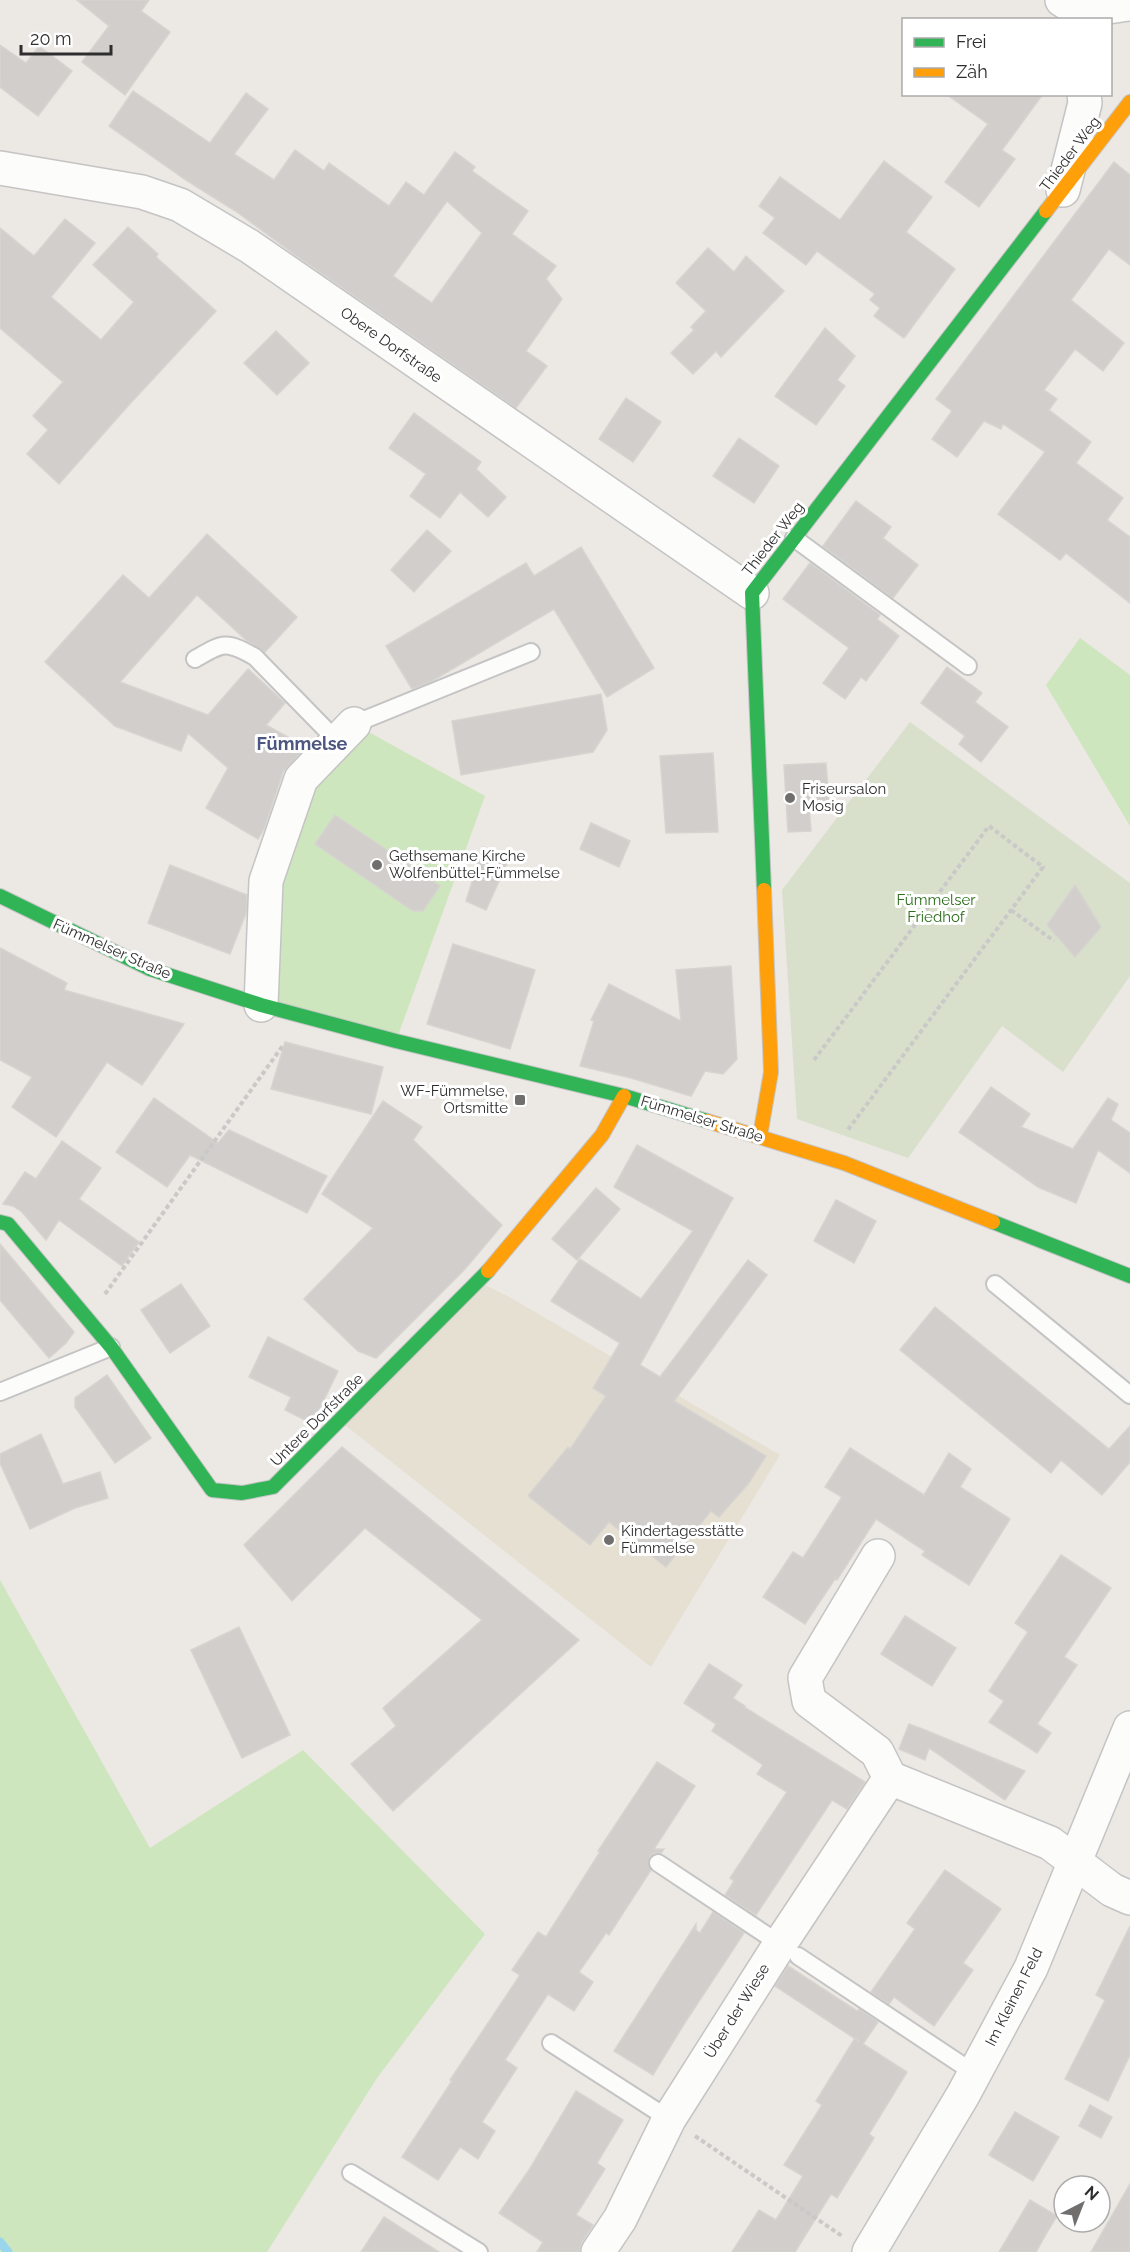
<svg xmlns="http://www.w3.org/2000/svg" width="1130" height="2252" font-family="Raleway,sans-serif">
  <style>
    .education { fill: #e6e0d3 }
    .green { fill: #cee6be }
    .cemetery { fill: #d8e0cc }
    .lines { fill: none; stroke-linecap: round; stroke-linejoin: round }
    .stream { stroke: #99d6ec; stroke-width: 9 }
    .building { fill: #d1cecb; stroke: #d7d4d0; stroke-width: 1.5; fill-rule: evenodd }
    .lane-casing { stroke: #c5c4c5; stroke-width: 20 }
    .street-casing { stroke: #c5c4c5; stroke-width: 36 }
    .fast-casing { stroke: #c5c4c5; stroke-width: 16 }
    .slow-casing { stroke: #c5c4c5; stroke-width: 16 }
    .path { stroke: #c9c9c8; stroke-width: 4; stroke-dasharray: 4.5 3; stroke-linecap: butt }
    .lane { stroke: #fcfcfb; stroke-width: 16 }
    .street { stroke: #fcfcfb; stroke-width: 33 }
    .fast { stroke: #30b455; stroke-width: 14 }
    .slow { stroke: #ff9f0a; stroke-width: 14 }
    .poi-dot { fill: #706f6e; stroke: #fff; stroke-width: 2 }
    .labels { text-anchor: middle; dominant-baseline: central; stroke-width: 6; stroke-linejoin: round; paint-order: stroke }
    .street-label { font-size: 15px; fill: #2e2e2e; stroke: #fff }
    .poi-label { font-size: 15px; fill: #2e2e2e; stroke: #fff; text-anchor: start }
    .park-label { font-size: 15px; fill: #2c6e1b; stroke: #fff }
    .quarter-label { font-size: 18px; font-weight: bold; fill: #4d5680; stroke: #fff }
  </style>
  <rect width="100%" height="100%" fill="#ece8e4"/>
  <path class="education" d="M479,1282L511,1298L780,1455L651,1667L341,1422Z"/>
  <g class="green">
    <path d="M1080,638L1130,675V826L1046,685Z"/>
    <path d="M354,724L485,796L396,1041L261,1005L266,881L301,779Z"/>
    <path d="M0,1580L150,1848L303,1750L485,1934L377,2078L267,2252H0Z"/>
  </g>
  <path class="cemetery" d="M910,722L1130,883V976L1063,1072L1002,1026L908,1158L797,1119L782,890Z"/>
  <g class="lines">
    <path class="stream" d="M0,2242L8,2252"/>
  </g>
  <g class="building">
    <path d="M77,0H149L141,11L170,32L125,95L82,62L109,26Z"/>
    <path d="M0,45L26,63L39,46L72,71L38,116L0,87Z"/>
    <path d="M133,91L210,143L246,93L268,109L234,154L274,180L295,150L324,171L329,163L389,206L406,182L424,195L455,152L475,167L472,171L528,211L512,234L556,266L546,279L562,299L526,351L547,366L516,408L298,257L237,212L186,180L109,126ZM447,201L482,233L432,303L393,276Z"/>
    <path d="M946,94H1043L1002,150L1015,159L979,207L945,182L988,124Z"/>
    <path d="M884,161L932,197L906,232L955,269L904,338L874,316L880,308L870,300L875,294L817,251L806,265L763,233L775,218L759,206L780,177L840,220Z"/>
    <path d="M1114,162L1130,175V265L1109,249L1071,300L1124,343L1103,371L1075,349L1044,390L1057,399L1049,410L1091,442L1076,463L1123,498L1107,520L1130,537V603L1066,553L1060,560L998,514L1045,452L1003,424L1001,429L984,421L957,457L932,439L952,411L936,399Z"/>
    <path d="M65,219L95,243L51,297L101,340L134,302L93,265L128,227L158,254L156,257L216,311L127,407L59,484L27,454L48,430L33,416L63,382L0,328V228L34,256Z"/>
    <path d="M708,248L734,272L746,256L784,291L721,357L716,351L693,374L671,353L694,330L691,327L706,311L676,283Z"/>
    <path d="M825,328L855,356L837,380L845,386L816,425L775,396Z"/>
    <path d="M276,331L309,363L277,395L244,363Z"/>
    <path d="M626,398L661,422L633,462L599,439Z"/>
    <path d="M414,413L481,462L476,469L506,497L488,517L460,492L440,518L410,496L426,474L389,448Z"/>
    <path d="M739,438L779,466L754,503L713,476Z"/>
    <path d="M856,501L891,527L883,538L918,565L893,598L823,546Z"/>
    <path d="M427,530L451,551L414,592L391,570Z"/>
    <path d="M207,534L297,617L265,652L247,641L197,595L120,682L208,715L248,669L285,703L266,725L306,747L283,772L264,829L258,839L206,808L228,768L188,733L181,751L115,726L45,662L123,575L149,598Z"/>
    <path d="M581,547L654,668L607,697L554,609L432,681L412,689L386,646L526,563L534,576Z"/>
    <path d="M810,563L880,615L877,619L899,636L866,681L861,677L845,699L823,683L849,648L783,599Z"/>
    <path d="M947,667L982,693L975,702L1008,727L981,762L959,744L965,736L921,703Z"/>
    <path d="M601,694L607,730L593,752L461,775L452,721Z"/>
    <path d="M713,753L718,832L666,833L660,756Z"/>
    <path d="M826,763L829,804L809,805L811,831L788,832L784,765Z"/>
    <path d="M335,815L440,886L423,911H413L315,844Z"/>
    <path d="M591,823L630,841L619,867L580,849Z"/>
    <path d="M483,847L509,859L486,910L466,901Z"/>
    <path d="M170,865L247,895L246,913L230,954L148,923Z"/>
    <path d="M1075,885L1101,927L1075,957L1047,925Z"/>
    <path d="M453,944L535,970L510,1049L427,1024Z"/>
    <path d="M0,948L67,983L64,990L184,1024L142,1085L107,1062L56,1137L12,1107L32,1077L0,1060Z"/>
    <path d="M731,966L737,1059L723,1074L705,1071L691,1096L631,1078L580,1066L594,1021L591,1020L609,984L681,1021L676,970Z"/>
    <path d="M285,1042L383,1067L371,1114L271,1089Z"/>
    <path d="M991,1087L1030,1114L1021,1127L1073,1149L1108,1098L1118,1104L1111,1120L1130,1133V1173L1098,1150L1076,1203L1038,1187L959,1132Z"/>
    <path d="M154,1098L218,1143L229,1130L327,1176L307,1213L190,1155L167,1187L116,1152Z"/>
    <path d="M383,1101L422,1127L413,1140L502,1225L465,1269L376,1358L358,1351L304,1299L373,1228L322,1194Z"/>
    <path d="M62,1141L101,1168L79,1199L139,1242L122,1266L59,1220L46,1240L22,1212L13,1206L3,1204L25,1172L36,1179Z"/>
    <path d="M637,1145L733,1198L640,1365L660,1377L748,1260L767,1275L674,1401L766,1456L749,1483L719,1517L711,1511L666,1567L609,1522L590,1545L528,1496L568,1447L570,1449L606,1396L593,1388L620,1343L551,1301L580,1259L641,1299L693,1231L614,1187Z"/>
    <path d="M596,1188L620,1209L577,1260L552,1239Z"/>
    <path d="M836,1200L876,1221L854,1263L814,1241Z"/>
    <path d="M0,1244L74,1332L66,1343L49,1358L0,1300Z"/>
    <path d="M181,1284L210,1326L170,1353L141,1310Z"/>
    <path d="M935,1307L1109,1449L1130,1426V1462L1102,1495L1061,1460L1051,1473L900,1350Z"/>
    <path d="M268,1337L338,1371L315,1418L311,1423L285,1410L291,1397L249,1377Z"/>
    <path d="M107,1375L151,1438L115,1463L75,1407V1398Z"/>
    <path d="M41,1434L63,1484L100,1472L108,1498L75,1508L30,1529L0,1463V1454Z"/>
    <path d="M342,1447L579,1640L393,1811L351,1764L396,1726L383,1708L482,1620L365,1528L292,1601L244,1545Z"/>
    <path d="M850,1448L924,1495L949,1453L971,1469L960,1487L1010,1519L969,1585L922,1555L925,1551L876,1519L837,1580L835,1579L805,1624L763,1597L793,1552L803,1558L842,1497L825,1487Z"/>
    <path d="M1061,1555L1111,1588L1064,1657L1077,1665L1037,1724L1051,1733L1037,1753L989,1722L1004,1701L989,1691L1028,1632L1015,1623Z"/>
    <path d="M905,1616L956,1648L932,1686L881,1654Z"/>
    <path d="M239,1627L290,1735L242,1758L191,1650Z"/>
    <path d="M709,1664L742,1685L733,1698L745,1706L744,1707L865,1782L847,1809L832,1800L756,1915L725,1895L734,1881L730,1878L787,1792L757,1774L763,1765L712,1731L716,1724L684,1703Z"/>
    <path d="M909,1724L925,1730L1025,1771L1005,1800L929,1748L925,1760L899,1749Z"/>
    <path d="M657,1762L695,1786L654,1849H664L661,1853H654L650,1857L648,1863L651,1870L609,1935L606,1933L579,1972L593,1982L574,2011L548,1994L505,2060L517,2068L482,2122L495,2131L478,2159L460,2147L438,2180L402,2157L452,2081L450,2080L520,1975L512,1970L538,1932L546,1937L600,1852L598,1851Z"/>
    <path d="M945,1870L1001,1909L963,1963L973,1970L934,2026L894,1997L889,2004L871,1992L915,1929L907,1923Z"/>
    <path d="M713,1912L744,1933L684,2024L653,2075L614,2051L696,1924V1930L700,1933Z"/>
    <path d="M1130,1926V2055L1108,2101L1065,2079L1105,2000L1096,1995Z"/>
    <path d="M788,1966L857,2011L859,2009L878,2022L863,2044L907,2072L869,2134L874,2138L837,2198L831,2194L795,2252H732L759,2210L776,2220L803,2176L784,2165L822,2105L816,2101L855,2038L860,2042L775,1986Z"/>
    <path d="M576,2091L623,2120L597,2163L605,2169L576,2215L593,2225L582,2242L579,2252H537L543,2242L499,2213L529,2170Z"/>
    <path d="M1090,2105L1112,2117L1101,2138L1079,2126Z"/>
    <path d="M1015,2112L1059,2137L1033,2181L989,2155Z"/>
    <path d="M1130,2184V2252H1091Z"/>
    <path d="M1030,2200L1057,2216L1049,2229L1036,2252H999Z"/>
    <path d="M384,2217L439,2252H361Z"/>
  </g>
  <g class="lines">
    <defs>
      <g id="lane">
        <path d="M794,538L968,666"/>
        <path d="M195,659C223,643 225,640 255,657L337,741"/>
        <path d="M354,724L531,652"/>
        <path d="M995,1284L1130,1395"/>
        <path d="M0,1392L111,1347"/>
        <path d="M658,1863L780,1944"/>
        <path d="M798,1956L974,2073"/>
        <path d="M551,2043L669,2119"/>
        <path d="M351,2173L479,2252"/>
      </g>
      <g id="street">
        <path d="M1062,0C1080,14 1109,6 1130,4"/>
        <path d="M0,168L142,192L180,205L249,246L752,593"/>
        <path d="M1063,190L1085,103L1084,94"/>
        <path d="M261,1005L266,881L301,779L354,724"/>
        <path d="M878,1556L805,1678L809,1701L877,1752L890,1778"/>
        <path d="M598,2252L620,2219L669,2119L780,1944L890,1778L1050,1843L1112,1890L1130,1898"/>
        <path d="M869,2252L963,2095L1031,1968L1130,1728"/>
      </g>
      <g id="fast">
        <path d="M764,890L752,593L1046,211"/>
        <path d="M0,896L150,969L261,1005L396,1041L624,1096L707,1121"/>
        <path d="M0,1222L8,1224L111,1347L212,1490L242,1493L273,1487L488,1271"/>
        <path d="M993,1222L1130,1276"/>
      </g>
      <g id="slow">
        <path d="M1046,211L1130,102"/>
        <path d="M707,1121L844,1163L993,1222"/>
        <path d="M760,1136L771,1072L764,890"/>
        <path d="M488,1271L602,1135L624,1096"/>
      </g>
    </defs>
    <use href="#lane" class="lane-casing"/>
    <use href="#street" class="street-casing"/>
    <use href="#fast" class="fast-casing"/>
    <use href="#slow" class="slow-casing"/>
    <g class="path">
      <path d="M1011,910L1054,941"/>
      <path d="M814,1060L989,826L1043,867L847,1131"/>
      <path d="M105,1294L284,1044"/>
      <path d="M695,2136L842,2236"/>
    </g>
    <use href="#lane" class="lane"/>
    <use href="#street" class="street"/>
    <use href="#fast" class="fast"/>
    <use href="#slow" class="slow"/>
  </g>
  <g class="poi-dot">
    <circle cx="790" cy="798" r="6"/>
    <circle cx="377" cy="865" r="6"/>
    <rect x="514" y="1094" width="12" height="12" rx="3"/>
    <circle cx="609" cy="1540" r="6"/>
  </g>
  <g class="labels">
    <g class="street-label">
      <text transform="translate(1070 154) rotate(-53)">Thieder Weg</text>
      <text transform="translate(391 345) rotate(35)">Obere Dorfstraße</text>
      <text transform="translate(773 539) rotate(-52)">Thieder Weg</text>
      <text transform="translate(112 949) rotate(24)">Fümmelser Straße</text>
      <text transform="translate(702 1119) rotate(17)">Fümmelser Straße</text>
      <text transform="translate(317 1420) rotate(-45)">Untere Dorfstraße</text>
      <text transform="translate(1014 1997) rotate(-63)">Im Kleinen Feld</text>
      <text transform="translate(737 2011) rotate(-58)">Über der Wiese</text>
    </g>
    <g class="poi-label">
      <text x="802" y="789">Friseursalon<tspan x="802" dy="17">Mosig</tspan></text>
      <text x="389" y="856">Gethsemane Kirche<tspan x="389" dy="17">Wolfenbüttel-Fümmelse</tspan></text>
      <text x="508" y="1091" text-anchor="end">WF-Fümmelse,<tspan x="508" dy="17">Ortsmitte</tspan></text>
      <text x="621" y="1531">Kindertagesstätte<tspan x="621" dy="17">Fümmelse</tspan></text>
    </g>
    <g class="park-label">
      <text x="936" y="900">Fümmelser<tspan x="936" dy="17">Friedhof</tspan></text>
    </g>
    <g class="quarter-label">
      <text x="302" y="743">Fümmelse</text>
    </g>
  </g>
  <rect x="902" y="18" width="210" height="78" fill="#ffffff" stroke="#ababab" stroke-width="1.5"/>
  <rect x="914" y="38" width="30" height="9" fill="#30b455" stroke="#ababab" stroke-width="1.5"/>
  <text x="956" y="48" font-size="18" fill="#2e2e2e">Frei</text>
  <rect x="914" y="68" width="30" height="9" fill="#ff9f0a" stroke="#ababab" stroke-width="1.5"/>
  <text x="956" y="78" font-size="18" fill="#2e2e2e">Zäh</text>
  <g transform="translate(1082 2204) rotate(42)"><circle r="28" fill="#ffffff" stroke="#ababab" stroke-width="1.5"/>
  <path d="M0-4.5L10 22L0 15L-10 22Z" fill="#706f6e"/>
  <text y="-9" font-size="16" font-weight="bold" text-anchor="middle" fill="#2e2e2e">N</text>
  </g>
  <path d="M21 45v9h90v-9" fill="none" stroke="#2e2e2e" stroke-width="3"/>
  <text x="30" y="45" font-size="18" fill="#2e2e2e" stroke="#ffffff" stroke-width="4.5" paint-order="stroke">20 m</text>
</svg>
